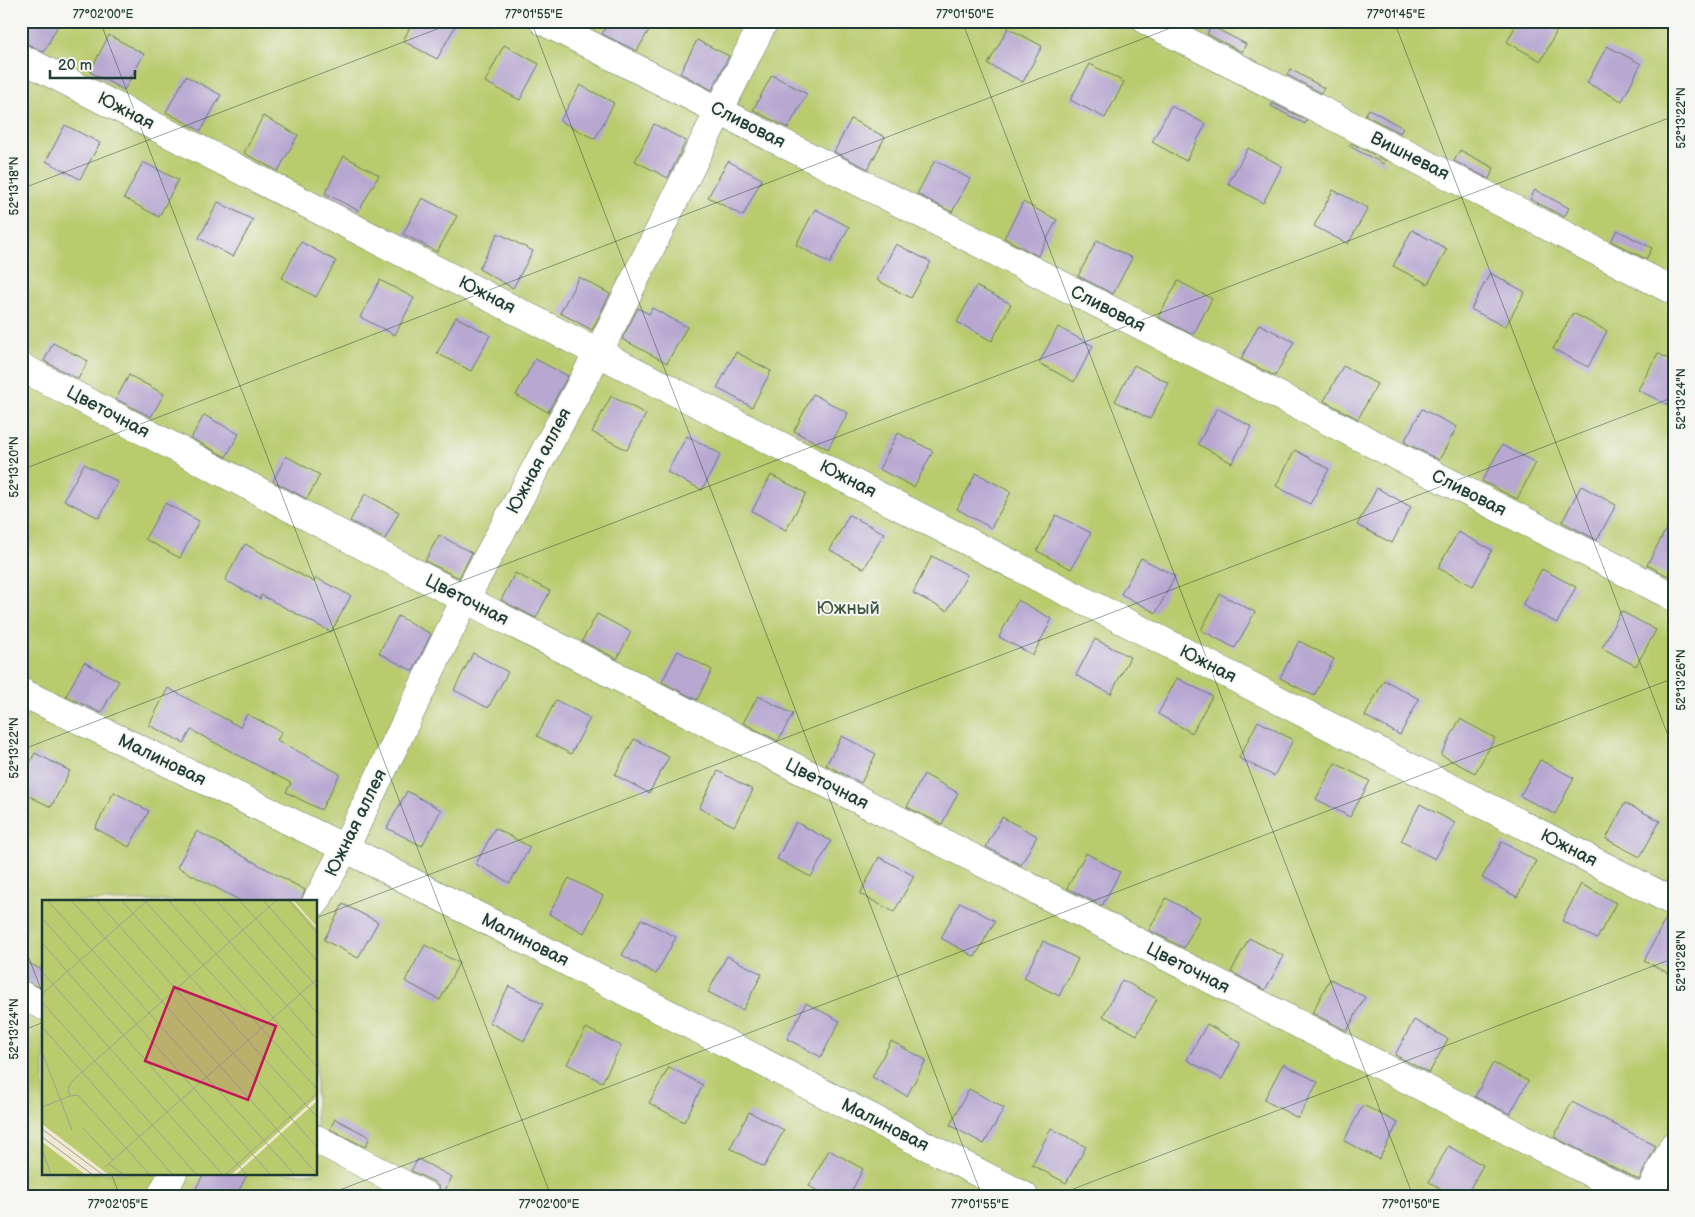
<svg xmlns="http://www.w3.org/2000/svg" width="1695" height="1217" font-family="'Balsamiq Sans',sans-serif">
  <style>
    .green { fill: #bacb6e; stroke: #6c8451; fill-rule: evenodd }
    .building { fill: #b7a7d1 }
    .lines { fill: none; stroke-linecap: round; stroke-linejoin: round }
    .minor-casing { stroke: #68796b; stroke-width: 29 }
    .minor { stroke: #fff; stroke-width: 28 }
    .ticks { fill: none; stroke: #1f3d34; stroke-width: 1; stroke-opacity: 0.45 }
    .labels { text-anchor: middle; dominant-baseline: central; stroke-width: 4; stroke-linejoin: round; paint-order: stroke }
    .street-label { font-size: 18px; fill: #1f3d34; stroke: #f6f6f2 }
    .park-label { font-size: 18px; fill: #3e5940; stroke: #f6f6f2 }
    .inset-road { fill: none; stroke: #9ca493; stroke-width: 1 }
    .view { fill: #c2185b; fill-opacity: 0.15; stroke: #c2185b; stroke-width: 2.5 }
    .inset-edge { fill: none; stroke: #1f3d34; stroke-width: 2.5 }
    .neatline { fill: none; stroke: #1f3d34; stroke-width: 2 }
    .ticks-label { font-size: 12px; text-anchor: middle; fill: #1f3d34 }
  </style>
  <rect width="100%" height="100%" fill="#f6f6f2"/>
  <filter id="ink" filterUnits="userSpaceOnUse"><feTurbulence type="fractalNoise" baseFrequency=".02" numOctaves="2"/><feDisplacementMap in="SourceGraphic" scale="10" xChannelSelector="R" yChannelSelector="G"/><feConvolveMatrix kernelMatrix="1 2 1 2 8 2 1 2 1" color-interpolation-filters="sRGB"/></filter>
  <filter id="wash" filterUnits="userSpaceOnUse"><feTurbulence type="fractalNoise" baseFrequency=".0096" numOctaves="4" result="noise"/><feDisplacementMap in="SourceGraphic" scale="20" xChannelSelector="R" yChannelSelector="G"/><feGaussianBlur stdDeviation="1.12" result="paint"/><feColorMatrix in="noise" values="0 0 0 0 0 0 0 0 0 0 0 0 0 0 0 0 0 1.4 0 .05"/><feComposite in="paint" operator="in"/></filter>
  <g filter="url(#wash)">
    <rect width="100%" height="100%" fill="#f0e8d2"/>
    <path class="green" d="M21,21H1674V1196H21ZM44,901H316V1173H44Z"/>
    <g id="blocks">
      <g class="building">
        <path d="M21,21H60L44,52L21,41Z"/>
        <path d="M413,21H458L437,59L403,41Z"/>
        <path d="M609,21H654L637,51L602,34Z"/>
        <path d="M1518,21H1562L1541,61L1507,42Z"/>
        <path d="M1211,26L1246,44L1242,52L1207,34Z"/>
        <path d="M1008,28L1042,46L1023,82L988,64Z"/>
        <path d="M109,35L144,54L124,90L90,72Z"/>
        <path d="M697,40L729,56L712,90L680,73Z"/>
        <path d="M504,45L539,64L520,100L485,82Z"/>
        <path d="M1607,46L1641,64L1622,101L1587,83Z"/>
        <path d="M1090,64L1124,82L1105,118L1070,100Z"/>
        <path d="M1290,69L1324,88L1321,93L1287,75Z"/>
        <path d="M772,75L807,94L788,128L753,110Z"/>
        <path d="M186,76L221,95L201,131L166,112Z"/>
        <path d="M580,85L614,103L595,139L560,121Z"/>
        <path d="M1272,103L1307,120L1305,124L1271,106Z"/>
        <path d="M1171,106L1206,124L1186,161L1152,142Z"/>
        <path d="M1369,109L1403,128L1400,133L1365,115Z"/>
        <path d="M263,116L298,135L278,171L244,153Z"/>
        <path d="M851,119L885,137L868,169L834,152Z"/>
        <path d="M654,124L686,141L668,178L635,161Z"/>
        <path d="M65,125L100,143L80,179L46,161Z"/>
        <path d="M1351,143L1386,161L1384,164L1349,146Z"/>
        <path d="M1248,148L1282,166L1263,203L1228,184Z"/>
        <path d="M1460,150L1494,168L1489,179L1454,161Z"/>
        <path d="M344,156L379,175L359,211L325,193Z"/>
        <path d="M935,160L970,179L952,212L917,194Z"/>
        <path d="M728,161L762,179L743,216L708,197Z"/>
        <path d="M143,162L178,180L159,217L124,198Z"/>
        <path d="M1333,190L1368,208L1348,244L1314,226Z"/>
        <path d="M1535,190L1569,208L1564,217L1530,199Z"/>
        <path d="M422,198L457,216L437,252L403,234Z"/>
        <path d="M218,202L253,220L233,257L199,238Z"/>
        <path d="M1023,202L1057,220L1038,256L1004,238Z"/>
        <path d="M815,209L849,227L830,263L796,245Z"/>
        <path d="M1412,230L1447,249L1428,284L1393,266Z"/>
        <path d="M1617,230L1652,248L1646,259L1611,241Z"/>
        <path d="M498,233L533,251L513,288L479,269Z"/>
        <path d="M1097,240L1132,258L1113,294L1078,276Z"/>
        <path d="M301,242L336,261L316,297L282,278Z"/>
        <path d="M896,244L931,262L911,298L877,280Z"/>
        <path d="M1490,273L1525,292L1505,327L1471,309Z"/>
        <path d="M579,277L610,294L592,330L560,313Z"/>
        <path d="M380,280L414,298L395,335L360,317Z"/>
        <path d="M1178,281L1212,299L1193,335L1158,317Z"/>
        <path d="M976,286L1011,304L992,341L957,322Z"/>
        <path d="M638,308L649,314L652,308L687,327L667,363L622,339Z"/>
        <path d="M1573,313L1607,331L1588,367L1553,349Z"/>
        <path d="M456,317L490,335L471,371L437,353Z"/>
        <path d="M1259,324L1294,342L1275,376L1241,359Z"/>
        <path d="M1058,327L1093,346L1074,382L1039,363Z"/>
        <path d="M53,343L88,361L78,379L44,361Z"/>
        <path d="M736,352L771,371L752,407L717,388Z"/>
        <path d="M1658,353L1674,362V408L1638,390Z"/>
        <path d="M535,359L568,376L548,412L516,395Z"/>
        <path d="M1134,365L1169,383L1150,419L1115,401Z"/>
        <path d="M1343,366L1377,384L1358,419L1324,401Z"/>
        <path d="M129,375L164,394L151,417L116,399Z"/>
        <path d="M813,394L848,413L828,449L794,431Z"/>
        <path d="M611,396L646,414L627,450L592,432Z"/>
        <path d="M1217,408L1252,427L1232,463L1198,444Z"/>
        <path d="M1422,409L1457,427L1439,460L1404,442Z"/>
        <path d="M204,415L239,434L226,457L191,438Z"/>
        <path d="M898,433L933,451L914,487L879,469Z"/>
        <path d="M687,436L721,454L702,490L667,472Z"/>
        <path d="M1502,445L1536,463L1517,499L1482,481Z"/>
        <path d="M1295,450L1329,469L1310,504L1276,486Z"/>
        <path d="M286,456L320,475L307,499L273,481Z"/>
        <path d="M84,464L118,482L99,518L64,500Z"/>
        <path d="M976,473L1011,492L991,528L957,509Z"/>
        <path d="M771,475L806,493L786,530L752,511Z"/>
        <path d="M1581,486L1616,505L1597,540L1562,522Z"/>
        <path d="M1377,488L1411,507L1392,543L1357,525Z"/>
        <path d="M365,494L399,512L385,539L350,521Z"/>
        <path d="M165,503L199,521L180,558L145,539Z"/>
        <path d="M1674,514V579L1647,565Z"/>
        <path d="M849,515L884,533L864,569L830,550Z"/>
        <path d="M1056,515L1091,533L1071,569L1037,551Z"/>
        <path d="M1458,532L1492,550L1473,586L1438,568Z"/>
        <path d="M439,535L472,553L459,578L425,561Z"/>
        <path d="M245,544L314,582L316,578L351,596L331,632L261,595L260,599L225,580Z"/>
        <path d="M932,556L967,575L947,611L913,593Z"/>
        <path d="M1141,558L1175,576L1156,613L1121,594Z"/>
        <path d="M1542,569L1576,587L1557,623L1522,605Z"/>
        <path d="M515,573L550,591L536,618L501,600Z"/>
        <path d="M1220,594L1255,612L1235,648L1201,630Z"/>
        <path d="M1018,600L1052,619L1033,655L999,637Z"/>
        <path d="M1621,611L1656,630L1636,666L1602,648Z"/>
        <path d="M597,614L631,632L617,659L582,641Z"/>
        <path d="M398,616L431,634L413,671L379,653Z"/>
        <path d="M1095,639L1130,657L1111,694L1076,675Z"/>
        <path d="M1299,641L1334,659L1314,696L1280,678Z"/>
        <path d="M678,651L712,670L697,700L662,682Z"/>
        <path d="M473,653L508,672L488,708L454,690Z"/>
        <path d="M84,662L119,681L101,713L66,696Z"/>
        <path d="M1177,678L1212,696L1192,733L1158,714Z"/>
        <path d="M1384,680L1419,699L1400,735L1365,716Z"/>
        <path d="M168,688L240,727L247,714L282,732L277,740L340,774L321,810L286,792L291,783L191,730L184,743L149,725Z"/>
        <path d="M758,696L793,714L778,741L743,723Z"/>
        <path d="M556,700L590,718L571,754L537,736Z"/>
        <path d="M1460,719L1495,738L1475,773L1441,755Z"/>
        <path d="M1258,721L1293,740L1274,776L1239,758Z"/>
        <path d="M842,736L876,754L861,783L826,765Z"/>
        <path d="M634,739L669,757L649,793L615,775Z"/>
        <path d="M35,753L70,771L51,807L21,792V779Z"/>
        <path d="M1540,760L1574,778L1555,814L1520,796Z"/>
        <path d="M1335,763L1370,781L1350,817L1316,799Z"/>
        <path d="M718,771L753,790L734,826L699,808Z"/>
        <path d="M924,774L958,793L942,824L907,807Z"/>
        <path d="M407,791L441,810L422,846L387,828Z"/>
        <path d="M114,792L149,811L129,847L95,828Z"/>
        <path d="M1625,803L1660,821L1640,857L1606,839Z"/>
        <path d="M1420,804L1455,823L1435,859L1401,841Z"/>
        <path d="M1002,817L1037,836L1021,865L986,847Z"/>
        <path d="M796,822L831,841L811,877L777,859Z"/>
        <path d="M495,828L530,847L510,883L476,864Z"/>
        <path d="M197,831L305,890L301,901H241L177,867Z"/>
        <path d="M1502,842L1536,861L1517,897L1482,878Z"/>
        <path d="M1086,853L1120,872L1102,906L1067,888Z"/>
        <path d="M879,857L914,876L894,912L860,894Z"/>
        <path d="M569,878L603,896L584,933L549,914Z"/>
        <path d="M1581,884L1616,903L1597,939L1562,921Z"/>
        <path d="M1166,898L1200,917L1184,948L1149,930Z"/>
        <path d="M960,902L995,921L975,957L941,938Z"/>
        <path d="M343,904L378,922L358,958L324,940Z"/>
        <path d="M1667,916L1674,917V976L1644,961Z"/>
        <path d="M641,919L676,937L656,974L622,955Z"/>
        <path d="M1249,938L1284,956L1265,990L1231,972Z"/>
        <path d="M1043,941L1078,959L1059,996L1024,978Z"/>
        <path d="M425,945L459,963L440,1000L405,981Z"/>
        <path d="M727,956L762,974L743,1010L708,992Z"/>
        <path d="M21,959L44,971V989L21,980Z"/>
        <path d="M1330,979L1365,997L1347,1031L1312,1013Z"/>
        <path d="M1122,980L1157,999L1137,1035L1103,1016Z"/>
        <path d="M509,986L543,1004L524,1041L489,1022Z"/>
        <path d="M806,1003L840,1021L821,1057L787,1039Z"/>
        <path d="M1414,1020L1448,1039L1429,1073L1395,1055Z"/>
        <path d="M1207,1024L1241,1043L1222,1079L1187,1060Z"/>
        <path d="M586,1028L621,1046L602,1082L567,1064Z"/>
        <path d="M891,1041L926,1060L907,1096L872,1077Z"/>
        <path d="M1493,1063L1528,1081L1510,1114L1475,1097Z"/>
        <path d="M1283,1064L1318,1082L1298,1118L1264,1100Z"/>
        <path d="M669,1067L703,1085L684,1122L649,1103Z"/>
        <path d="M969,1089L1004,1108L984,1144L950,1125Z"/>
        <path d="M1572,1102L1656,1146L1639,1180L1554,1137Z"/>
        <path d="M1363,1105L1398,1123L1379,1159L1344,1141Z"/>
        <path d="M749,1112L784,1130L764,1167L730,1148Z"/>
        <path d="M335,1119L370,1137L365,1147L330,1129Z"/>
        <path d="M1051,1128L1086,1147L1066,1183L1032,1165Z"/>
        <path d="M1448,1146L1483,1165L1466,1196H1454L1429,1182Z"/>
        <path d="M829,1150L863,1169L849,1196H827L809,1186Z"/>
        <path d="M418,1159L452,1177L442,1196L439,1187L434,1182L411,1171Z"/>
        <path d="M204,1173H248L236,1196H192Z"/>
      </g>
    </g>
  </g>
  <g filter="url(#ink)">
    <use href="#blocks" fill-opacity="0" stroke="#68796b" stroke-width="1"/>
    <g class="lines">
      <defs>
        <g id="minor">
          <path d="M543,21L1674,597"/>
          <path d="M1147,21L1674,291"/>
          <path d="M21,58L1674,902"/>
          <path d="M21,367L465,599L1636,1196"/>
          <path d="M21,692L345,848L1024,1196"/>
          <path d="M316,902L345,848L465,599L599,351L764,21"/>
          <path d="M21,995L44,1006"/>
          <path d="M316,1139L426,1196"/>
          <path d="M161,1196L173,1173"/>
          <path d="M1648,1196L1674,1145"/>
        </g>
      </defs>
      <use href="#minor" class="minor-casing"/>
      <use href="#minor" class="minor"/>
    </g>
  </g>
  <path class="ticks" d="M100,21L551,1196M531,21L982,1196M962,21L1413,1196M1394,21L1674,751M21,189L458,21M21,470L1189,21M21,750L1674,116M316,918L1674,397M21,938L44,997M21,1031L44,1022M111,1173L120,1196M324,1196L1674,678M1055,1196L1674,958"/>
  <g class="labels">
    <g class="street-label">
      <text transform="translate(126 111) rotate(27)">Южная</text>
      <text transform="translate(748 125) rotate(27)">Сливовая</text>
      <text transform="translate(1410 156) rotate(27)">Вишневая</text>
      <text transform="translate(487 295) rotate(27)">Южная</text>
      <text transform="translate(1108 309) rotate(27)">Сливовая</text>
      <text transform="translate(108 412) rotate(28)">Цветочная</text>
      <text transform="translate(539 461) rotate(-62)">Южная аллея</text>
      <text transform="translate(848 479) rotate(27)">Южная</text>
      <text transform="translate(1469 493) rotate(27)">Сливовая</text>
      <text transform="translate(467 600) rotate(27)">Цветочная</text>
      <text transform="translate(1208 664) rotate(27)">Южная</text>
      <text transform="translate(162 760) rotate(26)">Малиновая</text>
      <text transform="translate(827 784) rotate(27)">Цветочная</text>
      <text transform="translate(356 823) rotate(-64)">Южная аллея</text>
      <text transform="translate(1569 848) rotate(27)">Южная</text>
      <text transform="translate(525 940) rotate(27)">Малиновая</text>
      <text transform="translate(1188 968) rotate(27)">Цветочная</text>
      <text transform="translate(885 1125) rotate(27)">Малиновая</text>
    </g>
    <g class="park-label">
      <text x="848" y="608">Южный</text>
    </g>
  </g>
  <g transform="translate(42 900)">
    <rect width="275" height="275" fill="#f0e8d2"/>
    <path d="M0,0H249L275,29V197L189,275H67L0,224ZM251,0H275V27ZM275,201V275H193ZM0,242L44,275H0Z" fill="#bacb6e"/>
    <path class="inset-road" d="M5,0L253,275M29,0L275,274M54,0L275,247M79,0L275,217M102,0L275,189M126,0L275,167M150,0L275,139M174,0L275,113M197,0L275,87M221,0L275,61M246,0L275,33M0,18L229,275M0,43L205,275M0,72L181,275M0,94L106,0M0,102L155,275M1,128L131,275M0,152L30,230M28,196L36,195L108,275M0,207L28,196L26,188L30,181L235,0M40,227L71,260M0,229L61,275M0,237L51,275M1,252L9,275M67,264L82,275M63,267L275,79M183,275L275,193"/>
    <path class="view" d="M132,87L234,126L206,200L103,161Z"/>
    <rect width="275" height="275" class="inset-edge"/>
  </g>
  <rect width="1695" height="1217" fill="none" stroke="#f6f6f2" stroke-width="55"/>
  <path d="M50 70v8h85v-8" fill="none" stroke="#1f3d34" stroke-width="2.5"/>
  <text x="58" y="70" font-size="15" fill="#1f3d34" stroke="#f6f6f2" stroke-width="4" paint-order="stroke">20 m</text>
  <rect x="28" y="28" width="1640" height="1162" class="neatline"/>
  <g class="ticks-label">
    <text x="103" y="18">77°02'00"E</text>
    <text x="534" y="18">77°01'55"E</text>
    <text x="965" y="18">77°01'50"E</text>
    <text x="1396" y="18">77°01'45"E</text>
    <text transform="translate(1681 118) rotate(-90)" y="4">52°13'22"N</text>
    <text transform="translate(14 186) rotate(-90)" y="4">52°13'18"N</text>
    <text transform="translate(1681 399) rotate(-90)" y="4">52°13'24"N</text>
    <text transform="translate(14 467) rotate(-90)" y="4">52°13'20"N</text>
    <text transform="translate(1681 680) rotate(-90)" y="4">52°13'26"N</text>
    <text transform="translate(14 748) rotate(-90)" y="4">52°13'22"N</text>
    <text transform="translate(1681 961) rotate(-90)" y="4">52°13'28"N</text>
    <text transform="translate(14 1029) rotate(-90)" y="4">52°13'24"N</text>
    <text x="118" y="1208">77°02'05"E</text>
    <text x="549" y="1208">77°02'00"E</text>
    <text x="980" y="1208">77°01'55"E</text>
    <text x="1411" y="1208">77°01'50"E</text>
  </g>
</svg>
